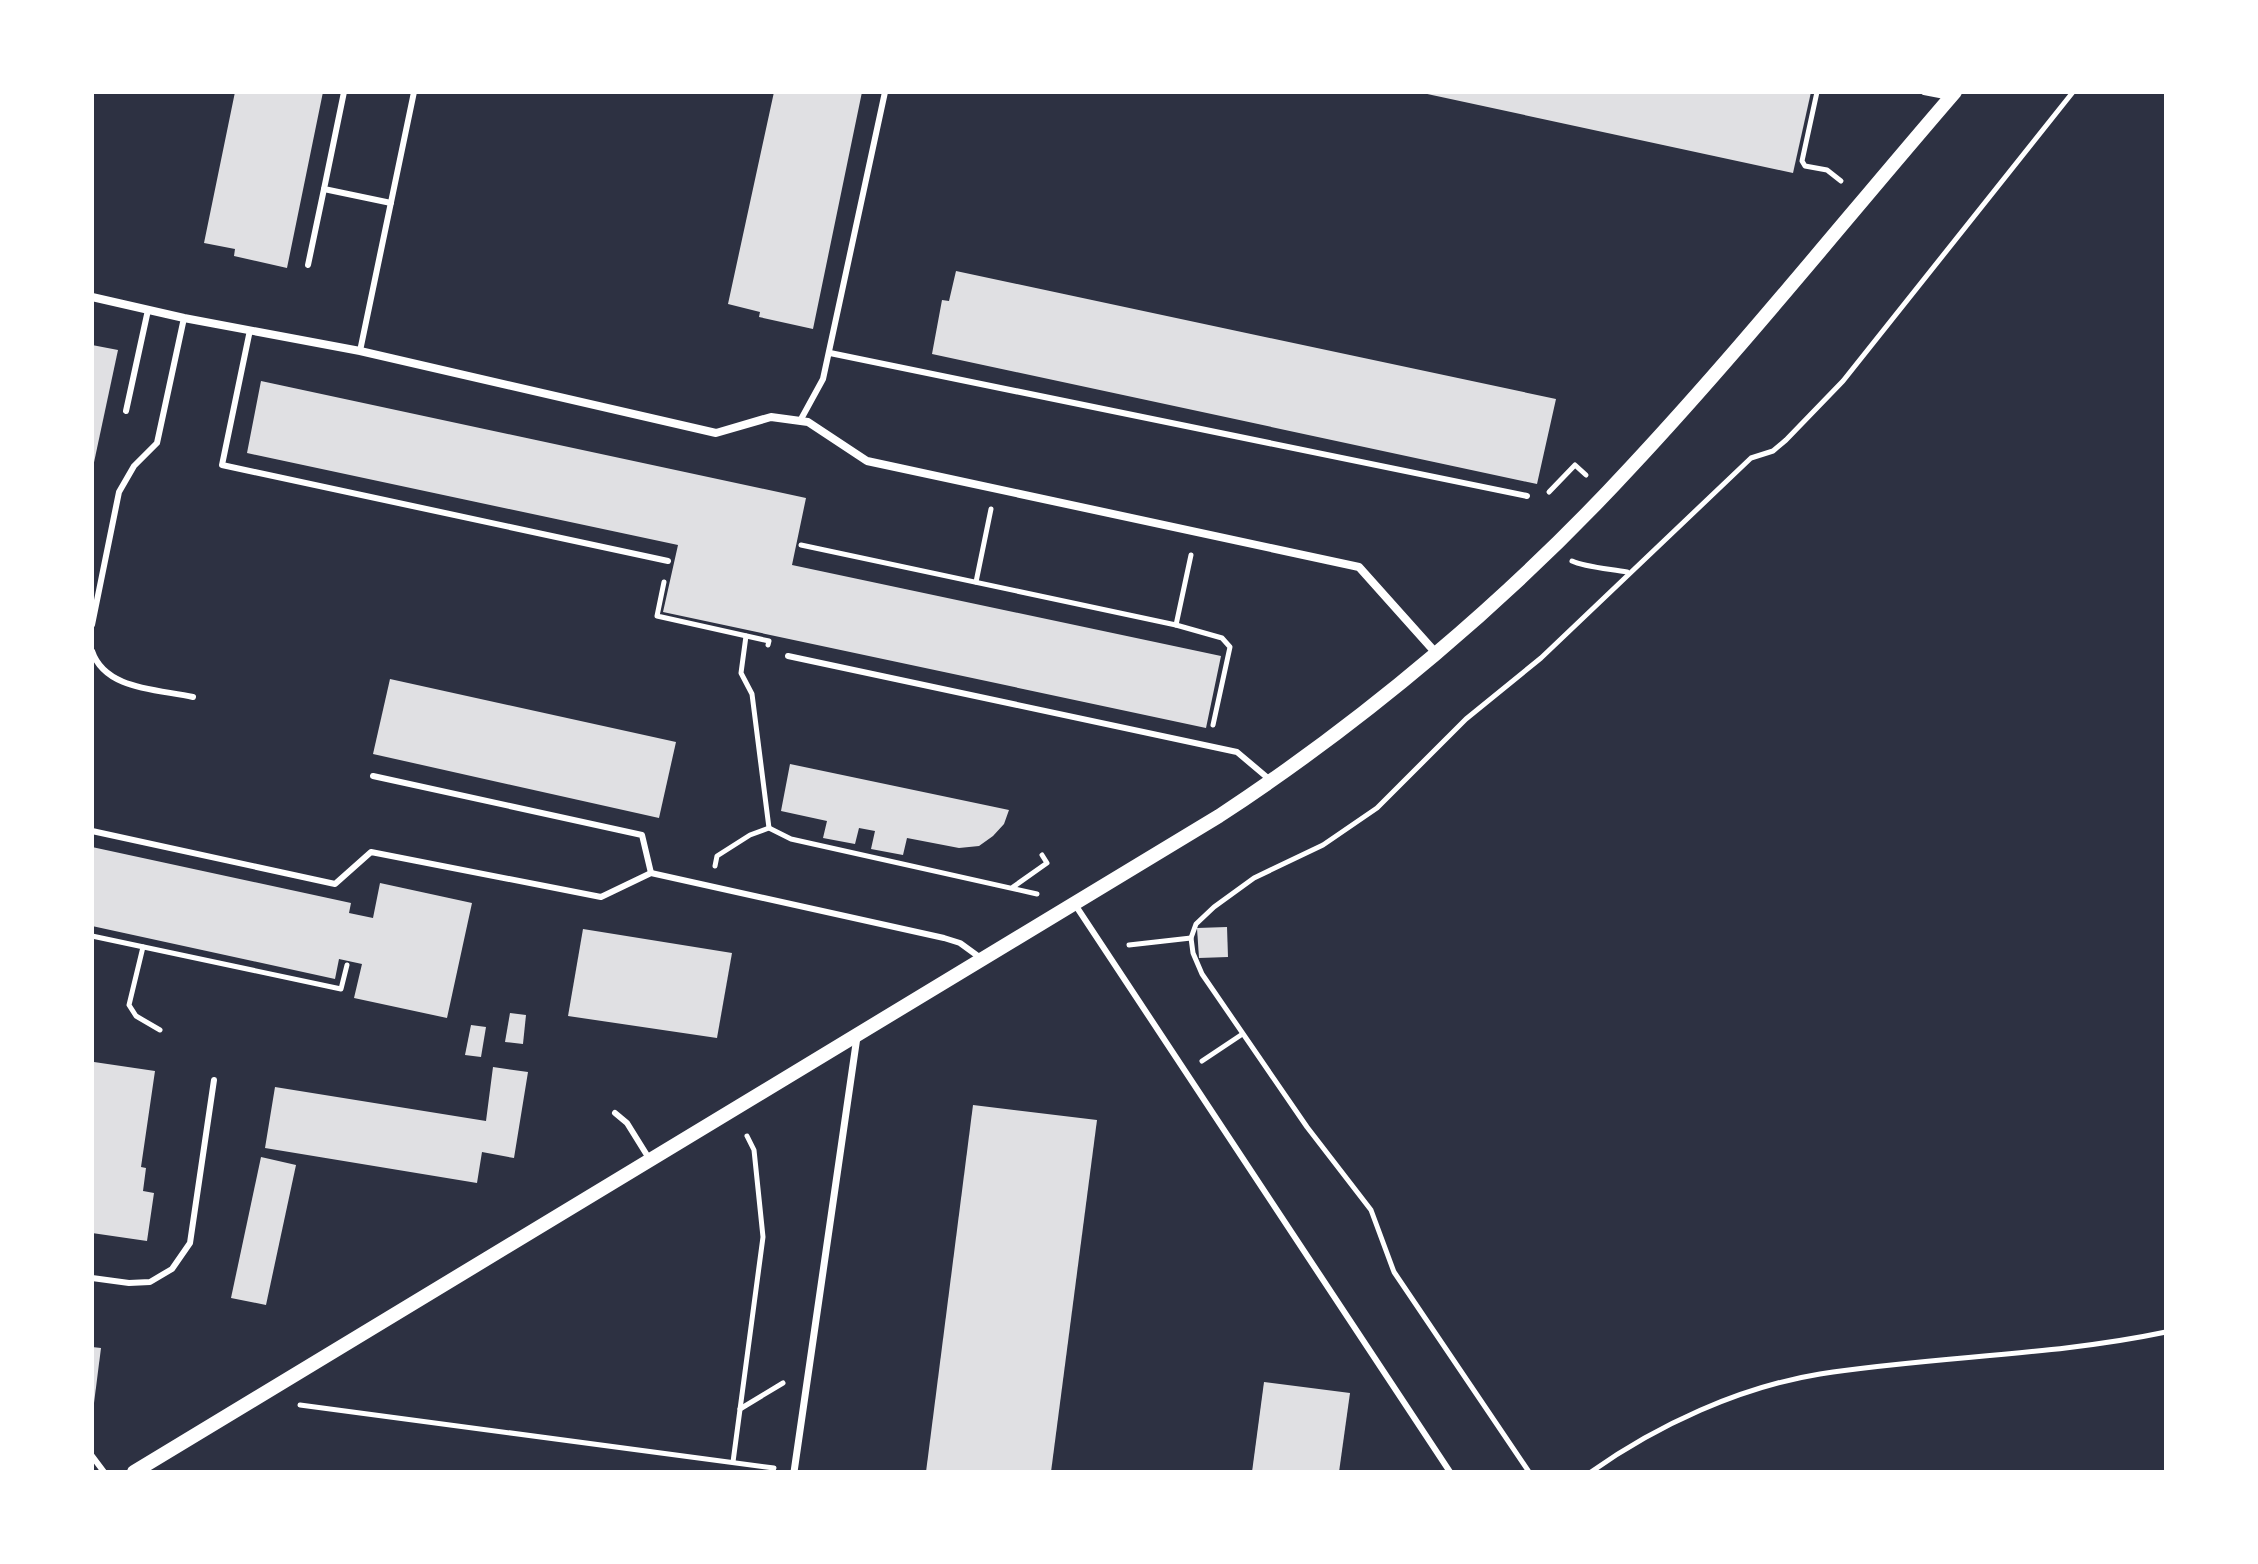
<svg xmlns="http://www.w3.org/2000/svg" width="2258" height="1564" font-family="'Roboto Condensed',sans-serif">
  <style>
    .building { fill: #e0e0e3 }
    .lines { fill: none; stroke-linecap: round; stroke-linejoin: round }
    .path { stroke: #fff; stroke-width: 5 }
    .service { stroke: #fff; stroke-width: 6 }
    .pedestrian { stroke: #fff; stroke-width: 7 }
    .minor { stroke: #fff; stroke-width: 8 }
    .tertiary { stroke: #fff; stroke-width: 14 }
  </style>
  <rect width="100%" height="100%" fill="#2d3142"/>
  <g class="building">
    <path d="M235,92H323L287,268L234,256L235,249L204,243Z"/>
    <path d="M774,92H862L813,329L759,317L760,312L728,304Z"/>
    <path d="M1418,92H1811L1793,173Z"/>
    <path d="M956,271L1556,399L1537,484L932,354L942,300L949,301Z"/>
    <path d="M92,345L118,350L93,467H92Z"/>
    <path d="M261,381L806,498L792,565L1221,656L1206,728L663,612L678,545L247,453Z"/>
    <path d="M390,679L676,742L659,818L373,754Z"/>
    <path d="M790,764L1009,810L1004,824L993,836L979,846L959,848L907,838L903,855L871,849L875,831L859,828L855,844L823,838L827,821L781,811Z"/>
    <path d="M92,847L351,903L349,913L373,918L380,883L472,903L447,1018L354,998L362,964L339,959L335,979L92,926Z"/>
    <path d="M1227,927L1228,957L1199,958L1197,928Z"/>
    <path d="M583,929L732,953L717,1038L568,1016Z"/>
    <path d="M510,1013L526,1015L523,1044L505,1042Z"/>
    <path d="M471,1025L486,1027L481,1057L465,1055Z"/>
    <path d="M94,1062L155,1071L141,1167L146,1168L143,1191L154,1193L147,1241L92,1233V1064Z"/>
    <path d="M493,1067L528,1072L514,1158L482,1152L477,1183L265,1148L275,1087L486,1121Z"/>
    <path d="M973,1105L1097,1120L1051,1472H926Z"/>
    <path d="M261,1157L296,1165L266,1305L231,1298Z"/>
    <path d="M92,1347L101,1348L94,1403H92Z"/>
    <path d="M1264,1382L1350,1393L1339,1472H1252Z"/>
  </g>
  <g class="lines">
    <g class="path">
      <path d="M1817,92L1802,161L1805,166L1827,170L1841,181"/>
      <path d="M1549,492L1575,465L1586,475"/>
      <path d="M801,545L1176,625L1191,555"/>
      <path d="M1572,561C1584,567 1611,569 1627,572"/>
      <path d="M664,582L657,616L769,641L768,645"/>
      <path d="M976,582L991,509"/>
      <path d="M1176,625L1222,638L1230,647L1213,725"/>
      <path d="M746,636L741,673L752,694L769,828"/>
      <path d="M715,866L717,856L750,835L769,828L791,839L1037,894"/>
      <path d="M1013,887L1047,863L1042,855"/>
      <path d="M92,936L341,989L347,965"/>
      <path d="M1129,945L1191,938"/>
      <path d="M143,947L129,1005L136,1016L160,1030"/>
      <path d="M1202,1061L1241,1035"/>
      <path d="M300,1405L774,1468"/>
      <path d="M740,1409L783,1383"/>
      <path d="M733,1462L763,1237L754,1150L747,1136"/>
      <path d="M1529,1472L1394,1272L1371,1210L1307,1127L1202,974L1193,953L1191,938L1196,924L1214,907L1254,878L1323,845L1377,808L1466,719L1541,658L1751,458L1773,451L1786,440L1843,381L2073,92"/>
      <path d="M1591,1472C1657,1425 1740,1387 1820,1374C1935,1356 2052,1356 2166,1332"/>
    </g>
    <g class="service">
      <path d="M344,92L324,189L391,203"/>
      <path d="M1924,92L1950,97"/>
      <path d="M308,265L324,189"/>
      <path d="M250,330L222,465L668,561"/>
      <path d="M360,351L414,92"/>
      <path d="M830,353L1527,496"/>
      <path d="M126,411L148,310"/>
      <path d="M800,421L823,379L885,92"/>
      <path d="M92,625L119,492L134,466L157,443L184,318"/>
      <path d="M92,651C105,690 157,689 193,697"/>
      <path d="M788,656L1237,752L1269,779"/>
      <path d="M373,776L642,835L651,873"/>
      <path d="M92,831L335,884L371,852L601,897L651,873L944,938L960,943L982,959"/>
      <path d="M1074,903L1450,1472"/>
      <path d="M615,1113L627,1123L650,1160"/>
      <path d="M92,1278L129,1283L150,1282L172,1269L190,1243L214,1080"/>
      <path d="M92,1456L104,1472"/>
    </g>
    <path class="pedestrian" d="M794,1472L857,1037"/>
    <path class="minor" d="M92,297L184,318L360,351L716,433L771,417L808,422L867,461L1359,567L1435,652"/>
    <path class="tertiary" d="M134,1472L1219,816C1367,719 1510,598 1630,468C1743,347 1847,217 1955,92"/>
  </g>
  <rect width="2258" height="1564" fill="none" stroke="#ffffff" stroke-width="188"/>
</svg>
